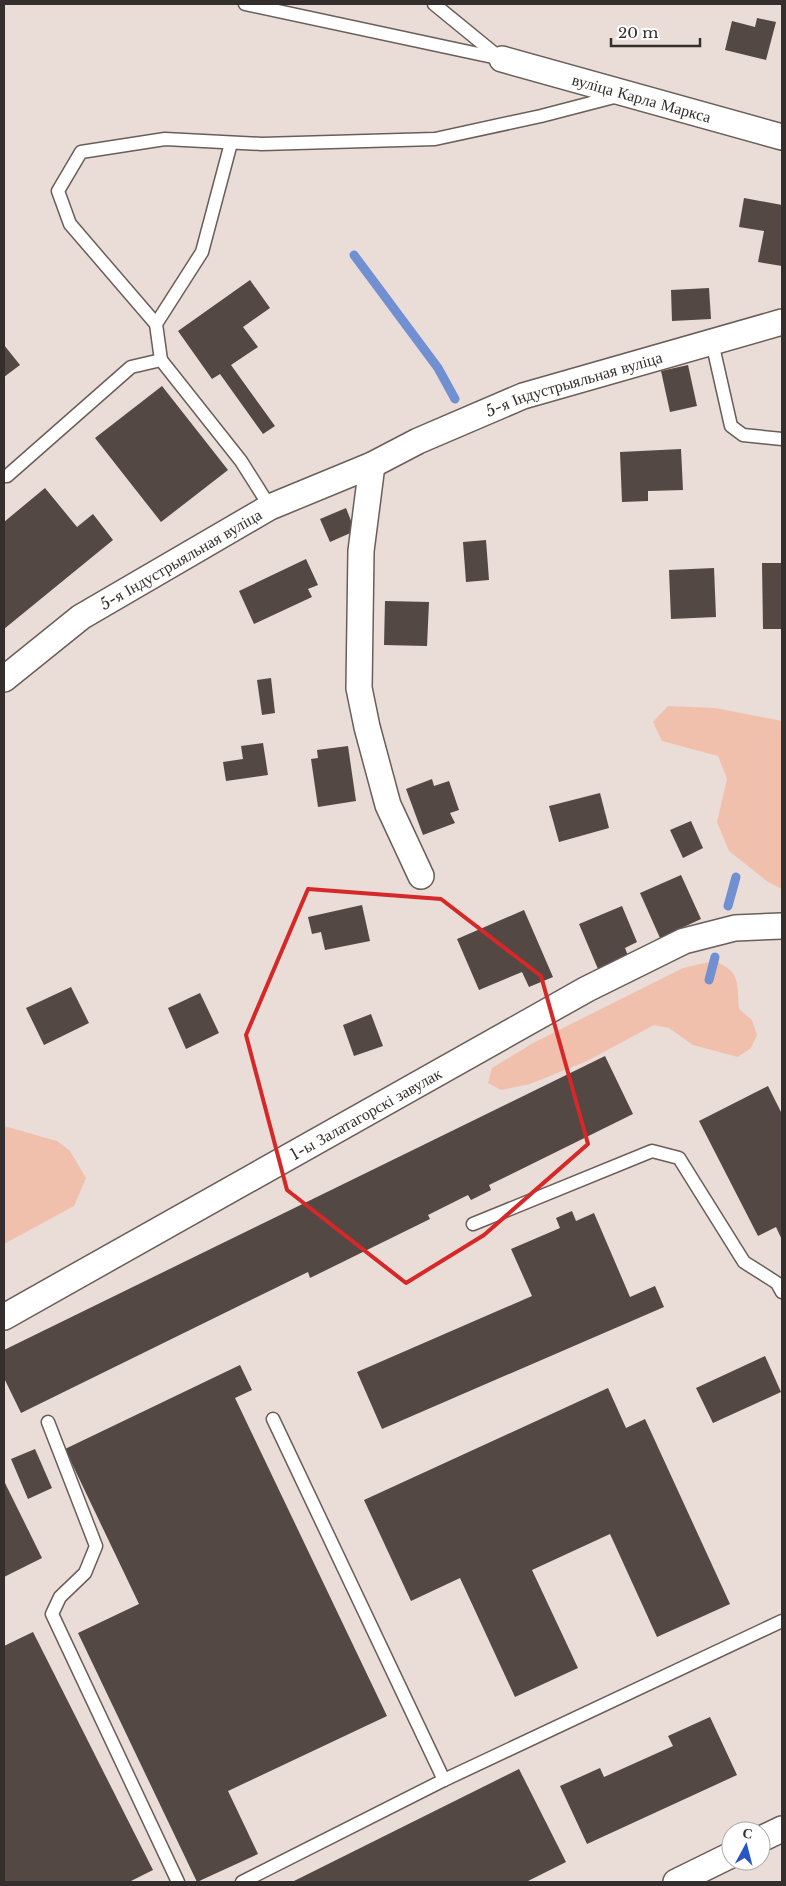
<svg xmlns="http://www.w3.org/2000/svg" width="786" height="1886" font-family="'Libre Baskerville',serif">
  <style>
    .green { fill: #f1c0ac }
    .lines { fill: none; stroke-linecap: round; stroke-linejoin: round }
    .stream { stroke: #7190d1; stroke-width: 9 }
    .building { fill: #534843 }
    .lane-casing { stroke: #695e59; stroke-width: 15 }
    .street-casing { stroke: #695e59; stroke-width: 28 }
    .lane { stroke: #fff; stroke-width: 12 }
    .street { stroke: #fff; stroke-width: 25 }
    .marked { fill: none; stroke: #d62828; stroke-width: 4; stroke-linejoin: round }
    .labels { text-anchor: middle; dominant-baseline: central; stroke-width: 5; stroke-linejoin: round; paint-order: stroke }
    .street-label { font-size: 16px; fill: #342f2d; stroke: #fff }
  </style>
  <rect width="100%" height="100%" fill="#eadcd6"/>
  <g class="green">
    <path d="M668,706L715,708L782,721V889L768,882L729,851L717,822L727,779L718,756L662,741L653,722Z"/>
    <path d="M713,961C741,970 737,984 739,1009L752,1020L757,1035L751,1048L738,1057L693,1045L669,1028L654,1025L587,1061L530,1084L501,1090L488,1083L492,1068L533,1043L683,968Z"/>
    <path d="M4,1126L57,1141L70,1151L86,1178L74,1206L4,1244Z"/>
  </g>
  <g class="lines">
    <g class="stream">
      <path d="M354,255L438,368L455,399"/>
      <path d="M728,906L736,877"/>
      <path d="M709,980L715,957"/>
    </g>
  </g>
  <g class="building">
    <path d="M757,18L776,22L766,60L725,50L732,21L755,27Z"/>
    <path d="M744,198L782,205V266L758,262L764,231L739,227Z"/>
    <path d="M250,280L270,308L243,327L258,347L231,365L275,426L263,434L220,374L212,379L178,331Z"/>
    <path d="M709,288L711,319L672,321L671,290Z"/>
    <path d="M4,345L20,365L4,377Z"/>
    <path d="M688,365L697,406L670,412L661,371Z"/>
    <path d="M162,386L228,470L161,522L95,438Z"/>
    <path d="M681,449L683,490L648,491V501L622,502L620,452Z"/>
    <path d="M45,488L77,527L93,514L113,540L4,629V522Z"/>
    <path d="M346,508L355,531L330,542L320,519Z"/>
    <path d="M486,540L489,580L466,582L463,542Z"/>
    <path d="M306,559L318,585L308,589L312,597L254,624L239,591Z"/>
    <path d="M762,563H782V629H763Z"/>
    <path d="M714,568L716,617L671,619L669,570Z"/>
    <path d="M385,601L429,602L427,646L384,645Z"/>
    <path d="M271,678L275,713L262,715L257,680Z"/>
    <path d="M263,743L268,775L226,781L223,762L243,759L241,746Z"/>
    <path d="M348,746L356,801L318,807L311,759L318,758L317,750Z"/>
    <path d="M432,779L434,786L449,781L459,810L450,813L455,823L423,835L406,789Z"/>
    <path d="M600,793L609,828L559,842L549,806Z"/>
    <path d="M691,821L703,848L683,858L670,830Z"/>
    <path d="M681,875L701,919L660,938L640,893Z"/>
    <path d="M362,905L370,941L325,950L321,932L312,934L308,917Z"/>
    <path d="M622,906L637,942L625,948L628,956L598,969L579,924Z"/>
    <path d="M524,910L553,977L529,987L522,972L479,990L457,939Z"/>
    <path d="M71,987L89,1023L44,1045L26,1008Z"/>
    <path d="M200,993L219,1033L186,1049L168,1008Z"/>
    <path d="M371,1014L383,1046L354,1056L343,1025Z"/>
    <path d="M605,1056L633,1114L489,1185L491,1190L471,1200L468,1195L428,1215L430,1219L310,1278L308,1272L21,1413L4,1378V1350Z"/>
    <path d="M768,1086L782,1114V1240L776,1227L758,1236L699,1121Z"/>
    <path d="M572,1211L576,1221L594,1213L630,1297L655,1286L664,1307L382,1429L357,1372L532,1296L511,1249L560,1228L556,1218Z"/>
    <path d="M765,1356L781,1392L713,1423L696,1388Z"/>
    <path d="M240,1365L252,1390L235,1398L387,1716L228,1791L258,1854L197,1882L78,1633L139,1604L65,1449Z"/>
    <path d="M608,1388L626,1428L645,1419L730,1604L657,1637L610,1534L532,1570L578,1668L515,1697L460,1578L411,1601L364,1500Z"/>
    <path d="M35,1449L52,1488L28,1499L11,1459Z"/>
    <path d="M4,1481L42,1558L4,1577Z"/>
    <path d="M33,1632L153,1870L129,1882H4V1646Z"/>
    <path d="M710,1717L737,1775L587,1844L560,1786L600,1768L604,1777L673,1746L668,1736Z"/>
    <path d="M519,1769L566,1862L526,1882H292Z"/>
  </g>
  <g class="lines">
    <defs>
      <g id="lane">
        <path d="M245,4L502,59"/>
        <path d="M434,4L500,58"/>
        <path d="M156,324L70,224L58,191L81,152L165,139L262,144L435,139L541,116L618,96"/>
        <path d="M712,342L731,426L743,435L782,439"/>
        <path d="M161,360L156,324L202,252L231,143"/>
        <path d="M4,476H7L131,367L161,360L241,461L270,507"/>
        <path d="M473,1224L652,1151L679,1158L744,1262L777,1283L782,1292"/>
        <path d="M273,1419L444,1780"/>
        <path d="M48,1422L96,1546L85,1573L60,1597L52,1614L178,1882"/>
        <path d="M242,1882L444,1780L782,1621"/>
      </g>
      <g id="street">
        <path id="s1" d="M502,59L782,137"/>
        <path d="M372,465L361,551L359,688L367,727L388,805L421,876"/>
        <path id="s2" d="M4,679L81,617L270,507L372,465L418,441L523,396L782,322"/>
        <path id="s3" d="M4,1317L587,989L684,941L735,928L782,926"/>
        <path d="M761,1839L782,1829"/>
        <path d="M676,1882L731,1855"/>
      </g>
    </defs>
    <use href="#lane" class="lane-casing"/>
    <use href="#street" class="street-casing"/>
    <use href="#lane" class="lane"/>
    <use href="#street" class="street"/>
  </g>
  <path class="marked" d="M308,889L441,899L541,976L588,1144L484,1235L406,1283L287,1190L246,1035Z"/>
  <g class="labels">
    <g class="street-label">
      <text stroke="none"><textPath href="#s1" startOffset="145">вуліца Карла Маркса</textPath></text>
      <text stroke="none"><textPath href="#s2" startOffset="646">5-я Індустрыяльная вуліца</textPath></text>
      <text stroke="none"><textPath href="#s2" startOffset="214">5-я Індустрыяльная вуліца</textPath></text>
      <text stroke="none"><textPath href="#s3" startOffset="415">1-ы Залатагорскі завулак</textPath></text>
    </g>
  </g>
  <rect width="786" height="1886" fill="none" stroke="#342f2d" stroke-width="10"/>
  <g transform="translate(746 1846) rotate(7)"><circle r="24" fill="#ffffff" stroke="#aeacab"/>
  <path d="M0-4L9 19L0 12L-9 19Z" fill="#2955c4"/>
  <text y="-8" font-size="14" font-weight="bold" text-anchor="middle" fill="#342f2d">С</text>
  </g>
  <path d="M611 38v8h89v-8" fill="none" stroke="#342f2d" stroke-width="2.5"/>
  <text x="618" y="38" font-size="15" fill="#342f2d" stroke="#ffffff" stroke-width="4" paint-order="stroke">20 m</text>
</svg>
